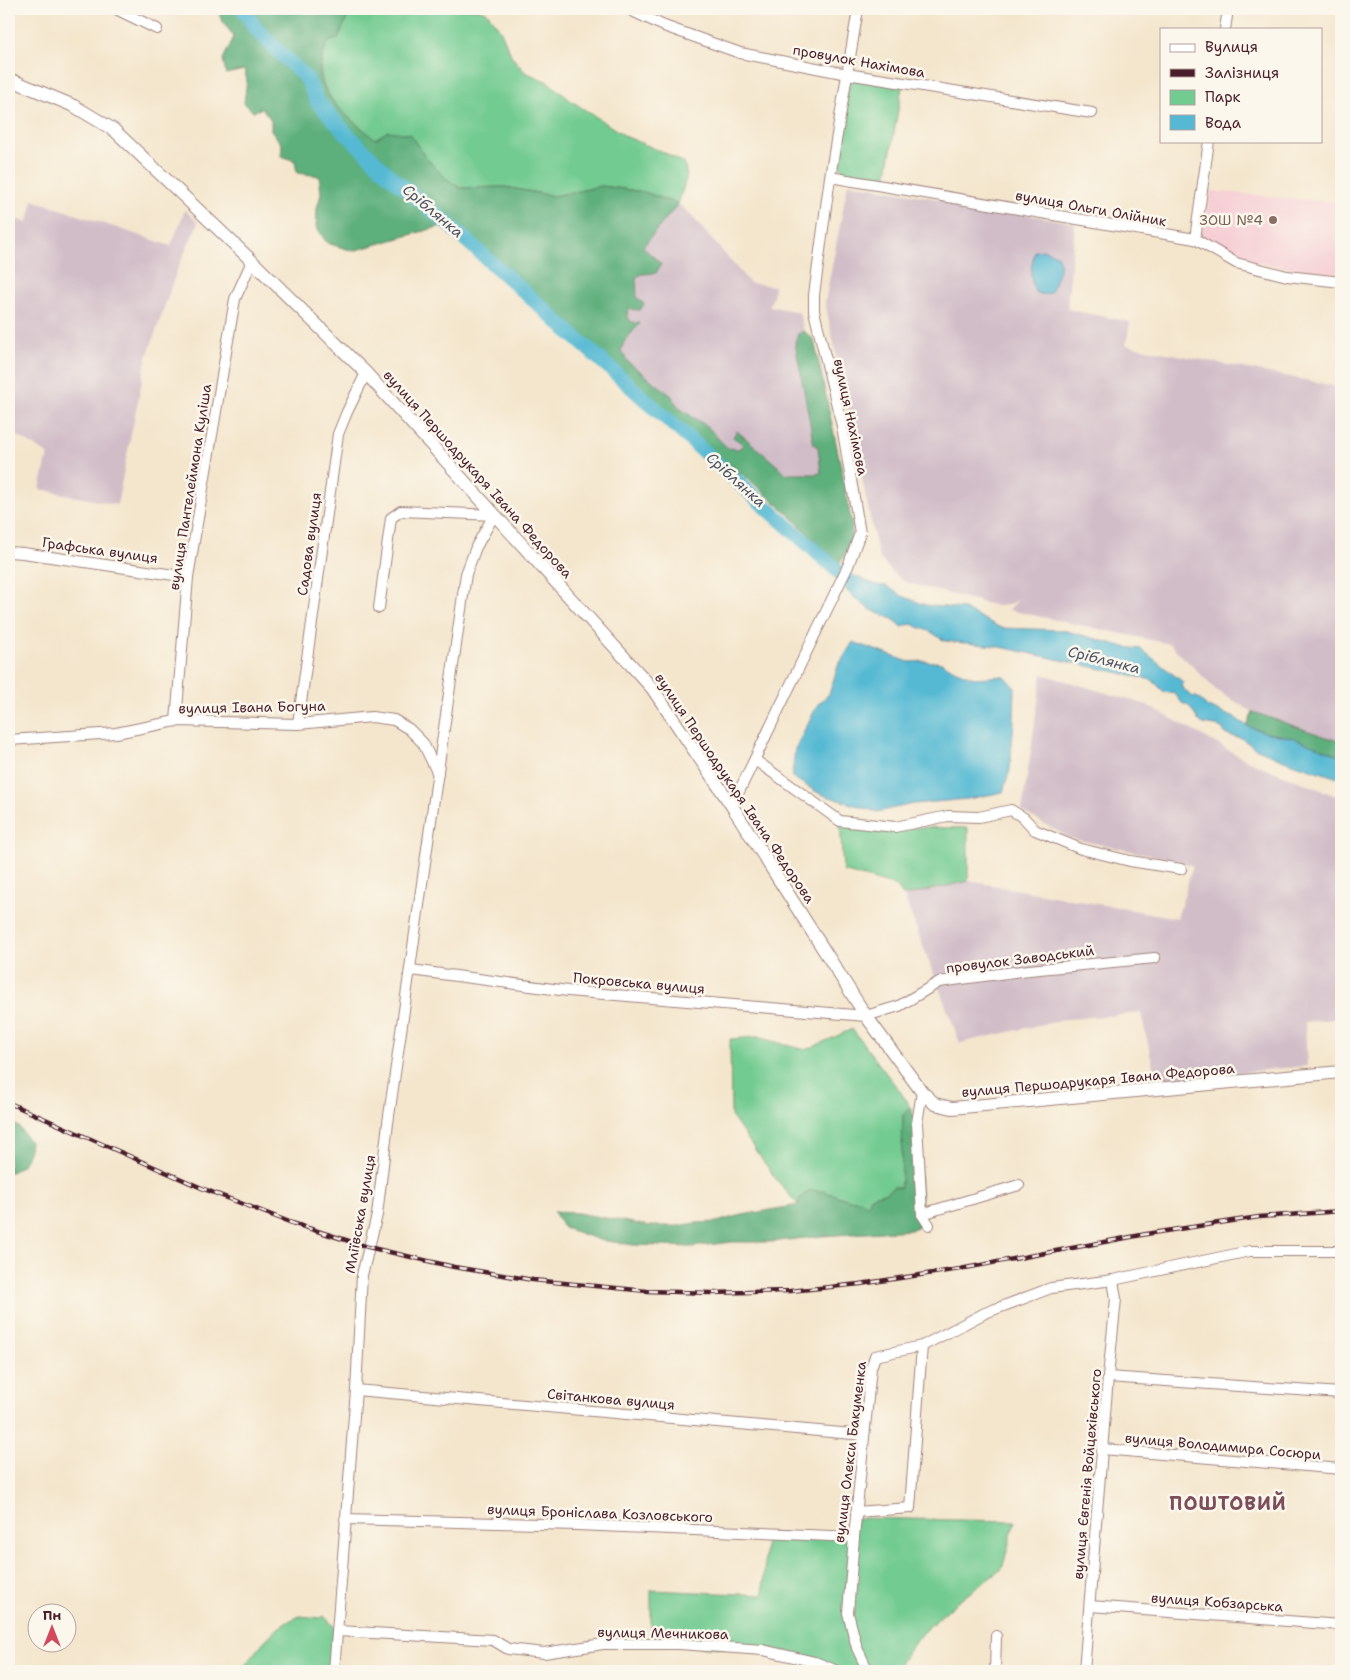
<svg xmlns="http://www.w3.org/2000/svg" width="1350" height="1680" font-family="'Shantell Sans',sans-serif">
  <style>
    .built { fill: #f6cfd5 }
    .industrial { fill: #d1bdc8 }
    .green { fill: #72cb91; stroke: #5e755e }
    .forest { fill: #5daf7b; stroke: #546753 }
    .water { fill: #55b9d3; stroke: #506c7f }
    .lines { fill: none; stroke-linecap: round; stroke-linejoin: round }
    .river { stroke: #55b9d3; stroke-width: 15 }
    .minor-casing { stroke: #9f827c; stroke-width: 12 }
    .tertiary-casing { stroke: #9f827c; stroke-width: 14 }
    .minor { stroke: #fff; stroke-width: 10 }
    .tertiary { stroke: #fff; stroke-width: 12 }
    .rail-casing { stroke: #4a1f2b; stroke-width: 4.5 }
    .rail { stroke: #fbf7ec; stroke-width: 2.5; stroke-dasharray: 8; stroke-linecap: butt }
    .education-dot { fill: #8d6e63; stroke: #fbf7ec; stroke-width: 2 }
    .labels { text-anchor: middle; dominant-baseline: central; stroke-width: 5; stroke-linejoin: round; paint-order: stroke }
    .street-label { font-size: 14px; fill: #4a1f2b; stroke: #fbf7ec }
    .education-label { font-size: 14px; fill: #785e54; stroke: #fbf7ec; text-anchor: end }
    .water-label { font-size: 15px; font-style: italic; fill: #4e5566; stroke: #fbf7ec }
    .district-label { font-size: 19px; font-weight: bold; letter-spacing: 1px; fill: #7c4e5b; stroke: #fbf7ec }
  </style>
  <rect width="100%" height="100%" fill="#fbf7ec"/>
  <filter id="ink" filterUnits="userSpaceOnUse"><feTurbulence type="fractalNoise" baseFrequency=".02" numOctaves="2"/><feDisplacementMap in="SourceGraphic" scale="10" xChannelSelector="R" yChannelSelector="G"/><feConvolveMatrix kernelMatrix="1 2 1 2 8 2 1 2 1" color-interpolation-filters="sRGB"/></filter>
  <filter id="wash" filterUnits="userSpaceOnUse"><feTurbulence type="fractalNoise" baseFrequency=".0096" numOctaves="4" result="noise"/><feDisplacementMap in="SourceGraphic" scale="20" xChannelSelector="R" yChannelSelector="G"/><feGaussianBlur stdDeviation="1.12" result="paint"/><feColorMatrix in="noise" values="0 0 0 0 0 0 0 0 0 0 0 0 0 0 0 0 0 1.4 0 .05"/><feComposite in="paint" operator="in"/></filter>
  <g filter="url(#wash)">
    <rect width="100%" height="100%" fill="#f4e6cd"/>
    <path class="built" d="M1211,191L1341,203V272L1328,274L1298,270L1252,261L1209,244L1200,237Z"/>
    <g class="industrial">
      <path d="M848,183L1075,223L1067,309L1130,322L1126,345L1341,387V742L1253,712L1217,691L1170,644L1009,610L1018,600L1009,605L997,606L907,583L894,574L879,557L874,536L825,302Z"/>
      <path d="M33,200L171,246L185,210L198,223L177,270L146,360L117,505L40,489L48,454L9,431V218L28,222Z"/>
      <path d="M678,204L687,211L750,283L774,286L773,297L769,306L799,312L804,331L798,334L795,344L812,432L814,445L818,447L821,473L814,474H787L737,431L744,444L739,449L727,448L707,426L679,408L671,395L628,362L621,351L624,342L639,324L631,322L627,315L628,309L640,310L637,298L636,278L642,274L655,273L643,248Z"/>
      <path d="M1042,674L1147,705L1248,761L1341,798V1018L1305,1022L1307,1066L1156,1080L1141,1013L1067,1019L960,1043L904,896L968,881L1177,918L1193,866L1175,860L1069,838L1022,811Z"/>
    </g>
    <g class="green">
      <path d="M339,9H477L487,12L500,30L512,57L525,72L548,82L570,100L627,137L665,153L684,163L687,176L678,204L644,192L602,186L554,196L505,187L460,188L447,179L425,157L410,134L375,139C350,118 311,93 323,56C325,51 326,45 328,41C333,32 342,24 348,17Z"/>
      <path d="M745,9H797L796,19L745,13Z"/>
      <path d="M850,79L902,87L886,179L846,172L840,167L836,158Z"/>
      <path d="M840,821L895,827L968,828V881L904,896L896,886L843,871Z"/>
      <path d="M852,1029L902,1094L910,1107L903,1115L901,1188L894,1187L885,1193L872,1196L867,1206L861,1200H849L823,1191L798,1205L776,1179L731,1116L730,1039L757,1037L806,1050Z"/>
      <path d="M856,1518L1015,1521L1002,1569L952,1606L921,1634L894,1671H837L763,1650L651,1644V1590L763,1595L766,1533L853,1537Z"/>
      <path d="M300,1616L320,1618L324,1616L338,1631L334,1671H241C257,1649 273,1626 300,1616Z"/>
    </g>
    <g class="forest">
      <path d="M217,9H339L348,16L338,39L328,42C325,48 321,56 320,64C316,97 352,120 375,139L388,131L410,134L425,157L447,179L460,188L505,187L554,196L602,186L644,192L678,204L643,247L661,264L656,273L642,274L636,278L637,298L644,304L640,310L628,309L627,315L631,322L640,323L624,342L621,351L628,362L671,395L679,408L707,426L727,448L739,449L743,444L733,437L737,431L787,474H815L821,473L818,447L814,445L795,342L798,334L804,331L814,340L842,471L852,525L851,544L839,564L787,513L753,483L693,436L588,345L557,321L449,224L353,251L327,243L316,227L317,208L321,194L319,176L297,173L295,161L281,156L282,145L271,130V120L262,108L253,112L244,103L247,80L244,70L226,74L223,59L234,37L221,19Z"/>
      <path d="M1253,712L1341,742V757L1324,749L1290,737L1267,733L1247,726Z"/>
      <path d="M910,1107L917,1123L922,1214L921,1224L911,1230L822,1236L771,1242H732L692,1247L633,1245L600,1240L564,1228L554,1212L578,1213L650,1226H678L695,1223L717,1222L737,1216L798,1205L799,1199L809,1191H823L849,1200H861L867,1206L872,1196L885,1193L894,1187L901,1188L903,1115Z"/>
      <path d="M9,1122L18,1126L30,1142C28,1159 25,1166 9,1173Z"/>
    </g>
    <g class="water">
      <path d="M1043,250L1057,255C1063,265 1058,271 1055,281C1052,293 1049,298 1035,292C1029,278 1031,265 1035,251Z"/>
      <path d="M852,575L876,585L887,586L900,595L925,605L964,609L1001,628L1063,630L1125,647L1141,649L1183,682L1181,686L1191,696L1197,697L1208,707L1235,718L1247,726L1267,733L1290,737L1324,749L1341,757V779L1289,762L1255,748L1241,738L1226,735L1222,728L1216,726L1203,724L1198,720L1189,706L1182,703L1175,694L1164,692L1152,680L996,646L945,641L931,632L911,624L902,627C891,616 891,619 878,613C866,608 856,599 846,590Z"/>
      <path d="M853,642L909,662L925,661L943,663L954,670L974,678L1004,676L1015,688L1014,720L1010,770L1003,792L968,799L913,804L877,812L820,794L792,777L795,749L818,704L829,694L838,666Z"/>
    </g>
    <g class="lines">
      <path class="river" d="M243,9L256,29L307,79L317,101L342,129L390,176L448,224L849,581L860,590L865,592"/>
    </g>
  </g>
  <g filter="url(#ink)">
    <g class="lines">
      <defs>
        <g id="minor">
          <path d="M116,9L157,29"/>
          <path d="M628,9L664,26L740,53L847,74L1092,113"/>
          <path d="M1225,29L1228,9"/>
          <path d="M830,177L1195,239L1236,263L1287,276L1341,282"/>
          <path d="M1195,239L1209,141"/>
          <path d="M9,552L23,553L188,577"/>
          <path d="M176,721L188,577L235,299L252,261"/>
          <path d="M298,724L338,434L347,412L366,373"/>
          <path d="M9,740L116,733L176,721L298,724L372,717L394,720L409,729L423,743L438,774"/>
          <path d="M755,760L840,821L895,827L948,816L979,817L1011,810L1024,818L1035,830L1081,849L1130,861L1181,869"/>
          <path d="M732,806L848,566L860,533L842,426L814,311V295L830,177L858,9"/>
          <path d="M411,970L568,991L866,1016L899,1006L939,982L1029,970L1155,958"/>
          <path d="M922,1092L917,1123L922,1214L929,1225"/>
          <path d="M922,1214L1019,1185"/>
          <path d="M1108,1377L1341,1393"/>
          <path d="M356,1390L864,1435"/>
          <path d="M1102,1449L1341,1469"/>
          <path d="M856,1512L910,1508L922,1346"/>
          <path d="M345,1519L577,1525L854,1537"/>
          <path d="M1090,1606L1341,1625"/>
          <path d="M338,1631L493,1640L508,1649L544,1653L603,1644H679L763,1650L815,1662L837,1671"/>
          <path d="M334,1671L356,1390L362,1275L377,1215L388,1123L466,574L476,547L494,515L401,511L391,518L379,608"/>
          <path d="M868,1671L857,1648L848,1613L854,1537L871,1368L875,1356L922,1346L985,1313L1051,1288L1113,1280L1250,1251H1341"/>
          <path d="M995,1671L996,1636"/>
          <path d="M1084,1671L1108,1377L1116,1299L1113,1280"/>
        </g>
        <path id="tertiary" d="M9,79L74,106L114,130L252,261L366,373L652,688L732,806L866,1016L922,1092L935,1104L952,1108L1341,1072"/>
      </defs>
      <use href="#minor" class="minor-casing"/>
      <use href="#tertiary" class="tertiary-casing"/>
      <use href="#minor" class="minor"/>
      <use href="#tertiary" class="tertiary"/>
      <defs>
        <path id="rail" d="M9,1103L204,1189L292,1223L368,1247L454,1267L533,1280L647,1291L711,1293L790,1291L860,1284L960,1269L1152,1233L1259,1217L1341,1211"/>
      </defs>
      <use href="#rail" class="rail-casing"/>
      <use href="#rail" class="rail"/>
    </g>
  </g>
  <circle class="education-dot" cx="1273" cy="220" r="5"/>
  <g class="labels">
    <g class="street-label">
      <text transform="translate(859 61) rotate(10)">провулок Нахімова</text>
      <text transform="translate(1091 208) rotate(10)">вулиця Ольги Олійник</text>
      <text transform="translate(851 417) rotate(78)">вулиця Нахімова</text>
      <text transform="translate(478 474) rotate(48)">вулиця Першодрукаря Івана Федорова</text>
      <text transform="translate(190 487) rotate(-81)">вулиця Пантелеймона Куліша</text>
      <text transform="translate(309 544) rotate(-82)">Садова вулиця</text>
      <text transform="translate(100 550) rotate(8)">Графська вулиця</text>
      <text transform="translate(252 707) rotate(-1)">вулиця Івана Богуна</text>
      <text transform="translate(735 788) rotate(56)">вулиця Першодрукаря Івана Федорова</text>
      <text transform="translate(1020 959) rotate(-7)">провулок Заводський</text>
      <text transform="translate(639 983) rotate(5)">Покровська вулиця</text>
      <text transform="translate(1098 1080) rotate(-5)">вулиця Першодрукаря Івана Федорова</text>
      <text transform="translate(360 1214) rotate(-80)">Мліївська вулиця</text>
      <text transform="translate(611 1399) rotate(5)">Світанкова вулиця</text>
      <text transform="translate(1223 1446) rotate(5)">вулиця Володимира Сосюри</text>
      <text transform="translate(850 1452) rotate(-83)">вулиця Олекси Бакуменка</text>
      <text transform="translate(1087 1474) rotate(-85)">вулиця Євгенія Войцехівського</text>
      <text transform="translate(600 1513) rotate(2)">вулиця Броніслава Козловського</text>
      <text transform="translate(1217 1602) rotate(4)">вулиця Кобзарська</text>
      <text transform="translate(663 1633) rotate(1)">вулиця Мечникова</text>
    </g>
    <g class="education-label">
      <text x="1263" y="220">ЗОШ №4</text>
    </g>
    <g class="water-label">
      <text transform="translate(433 211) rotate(40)">Сріблянка</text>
      <text transform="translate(736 480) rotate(42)">Сріблянка</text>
      <text transform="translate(1104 660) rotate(14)">Сріблянка</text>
    </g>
    <g class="district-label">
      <text x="1228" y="1503">ПОШТОВИЙ</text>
    </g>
  </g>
  <rect width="1350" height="1680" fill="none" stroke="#fbf7ec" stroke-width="30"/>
  <rect x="1160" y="28" width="162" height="115" fill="#fbf7ec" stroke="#b4a19f"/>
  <rect x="1170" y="44" width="25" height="8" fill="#ffffff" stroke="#b4a19f"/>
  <text x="1205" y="52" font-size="15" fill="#4a1f2b">Вулиця</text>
  <rect x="1170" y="69" width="25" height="8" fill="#4a1f2b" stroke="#b4a19f"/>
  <text x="1205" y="78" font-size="15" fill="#4a1f2b">Залізниця</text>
  <rect x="1170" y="90" width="25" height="15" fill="#72cb91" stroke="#b4a19f"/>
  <text x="1205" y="102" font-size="15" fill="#4a1f2b">Парк</text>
  <rect x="1170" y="115" width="25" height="15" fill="#55b9d3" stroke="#b4a19f"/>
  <text x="1205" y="128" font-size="15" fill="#4a1f2b">Вода</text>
  <g transform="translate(52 1628)"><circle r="24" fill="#fbf7ec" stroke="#b4a19f"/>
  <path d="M0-4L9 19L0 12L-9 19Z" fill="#d1495b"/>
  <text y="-8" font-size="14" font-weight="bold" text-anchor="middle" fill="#4a1f2b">Пн</text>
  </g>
</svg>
